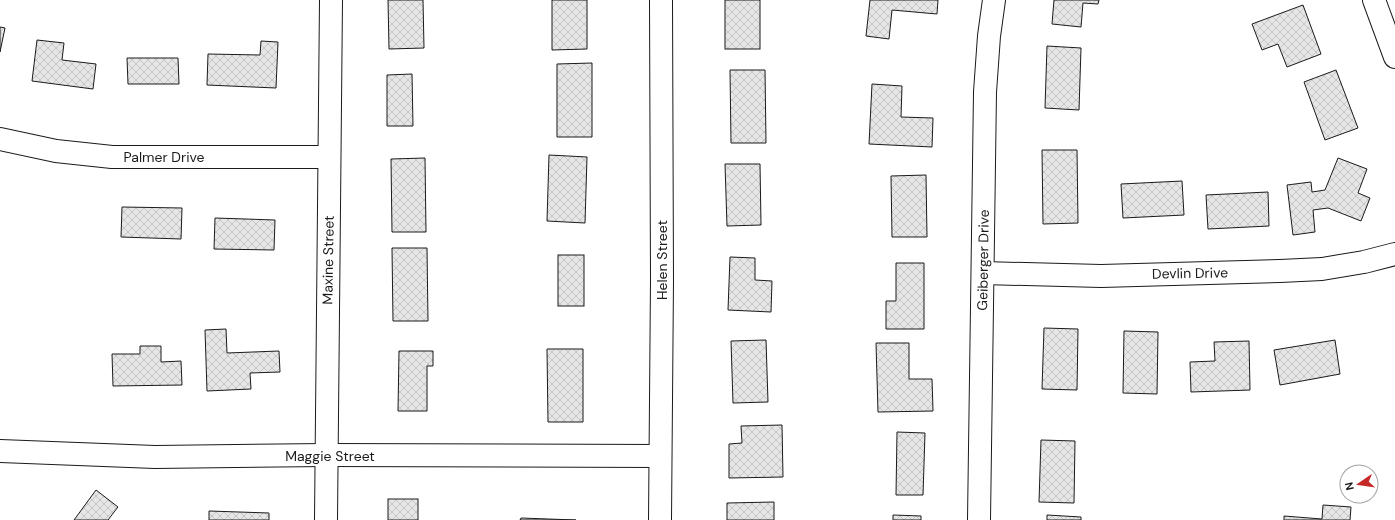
<svg xmlns="http://www.w3.org/2000/svg" width="1395" height="520" font-family="'DM Sans',sans-serif">
  <style>
    .building { fill: url(#building-cross-hatch); stroke: #1a1a1a }
    .lines { fill: none; stroke-linecap: round; stroke-linejoin: round }
    .minor-casing { stroke: #1a1a1a; stroke-width: 24 }
    .minor { stroke: #fff; stroke-width: 22 }
    .labels { text-anchor: middle; dominant-baseline: central; stroke-width: 3; stroke-linejoin: round; paint-order: stroke }
    .street-label { font-size: 14px; fill: #1a1a1a; stroke: #fff }
  </style>
  <defs>
    <pattern id="building-cross-hatch" width="8" height="8" patternUnits="userSpaceOnUse"><rect width="8" height="8" fill="#e6e6e6"/><path d="M0 0l8 8M0 8l8-8" fill="none" stroke="#c5c5c5"/></pattern>
  </defs>
  <rect width="100%" height="100%" fill="#fff"/>
  <g class="building">
    <path d="M388,0H423L424,48L389,49Z"/>
    <path d="M552,0H587V49L552,50Z"/>
    <rect x="725" y="0" width="35" height="49"/>
    <path d="M870,0H938L937,14L892,10L889,39L866,36Z"/>
    <path d="M1054,0H1099L1098,4L1083,3L1081,27L1052,24Z"/>
    <path d="M1303,5L1321,54L1287,67L1278,44L1262,50L1252,24Z"/>
    <path d="M0,27L5,28L0,52Z"/>
    <path d="M37,40L64,43L62,60L96,64L93,89L32,81Z"/>
    <path d="M261,41L278,42L276,88L207,85L208,54L260,55Z"/>
    <path d="M1047,46L1081,48L1079,110L1045,108Z"/>
    <path d="M127,58H178L179,84H128Z"/>
    <path d="M592,63V137H557V64Z"/>
    <path d="M730,70H765L766,143H731Z"/>
    <path d="M1336,70L1358,128L1325,140L1304,82Z"/>
    <path d="M412,74L413,126H387V75Z"/>
    <path d="M872,84L902,86L901,117L933,118L932,147L869,144Z"/>
    <path d="M1042,150H1077L1078,223L1043,224Z"/>
    <path d="M549,155L587,157L585,223L547,221Z"/>
    <path d="M425,158L426,232H392L391,159Z"/>
    <path d="M1338,158L1367,169L1358,193L1370,198L1361,221L1328,208L1313,210L1315,232L1293,235L1287,185L1311,182L1312,192L1325,190Z"/>
    <path d="M725,164H760L761,225L727,226Z"/>
    <path d="M926,175L927,237H892L891,176Z"/>
    <path d="M1182,181L1184,215L1123,218L1121,184Z"/>
    <path d="M1268,192L1269,226L1208,229L1206,195Z"/>
    <path d="M122,207L182,208L181,239L121,237Z"/>
    <path d="M215,218L275,220L274,250L214,249Z"/>
    <path d="M392,248H427L428,321H393Z"/>
    <rect x="558" y="255" width="26" height="51"/>
    <path d="M730,257L755,258V280L772,281L771,312L728,310Z"/>
    <path d="M896,263H924V329H886V301H896Z"/>
    <path d="M1044,328L1078,329L1077,390L1042,389Z"/>
    <path d="M226,329L227,353L279,351L280,372L250,373L251,389L207,391L205,330Z"/>
    <path d="M1124,331L1158,332L1157,394L1123,393Z"/>
    <path d="M766,340L768,402L733,403L731,341Z"/>
    <path d="M1335,340L1340,374L1280,385L1274,350Z"/>
    <path d="M1249,341L1250,390L1191,392L1190,362L1215,361L1214,342Z"/>
    <path d="M876,343H909V379H932L933,411L878,412Z"/>
    <path d="M140,346H161V362L181,361L182,385L113,386L112,354H140Z"/>
    <path d="M547,349H583V422H548Z"/>
    <path d="M399,351H433V366H427V411H398Z"/>
    <path d="M782,425L783,477L729,478V444L742,443L741,426Z"/>
    <path d="M897,432L925,433L923,495H896Z"/>
    <path d="M1041,440L1075,441L1074,503L1039,502Z"/>
    <path d="M96,490L118,507L108,520H74Z"/>
    <rect x="388" y="499" width="30" height="21"/>
    <path d="M774,502V520H727V503Z"/>
    <path d="M1323,505L1351,507L1350,520H1284V516L1322,519Z"/>
    <path d="M209,511L269,513V520H209Z"/>
    <path d="M893,515L921,516V520H893Z"/>
    <path d="M1047,515L1081,517V520H1047Z"/>
    <path d="M521,518L576,520H520Z"/>
  </g>
  <g class="lines">
    <defs>
      <g id="minor">
        <path d="M1374,0L1395,57"/>
        <path d="M0,139L56,151L112,157H329"/>
        <path d="M983,273L1101,276L1280,271L1322,269L1364,262L1395,254"/>
        <path d="M0,451L155,457L326,455L660,456"/>
        <path d="M326,520L331,0"/>
        <path d="M660,520L662,280L661,0"/>
        <path d="M979,520L985,92L989,36L994,0"/>
      </g>
    </defs>
    <use href="#minor" class="minor-casing"/>
    <use href="#minor" class="minor"/>
  </g>
  <g class="labels">
    <g class="street-label">
      <text x="164" y="157">Palmer Drive</text>
      <text transform="translate(328 260) rotate(-89)">Maxine Street</text>
      <text transform="translate(662 260) rotate(-90)">Helen Street</text>
      <text transform="translate(983 260) rotate(-89)">Geiberger Drive</text>
      <text transform="translate(1190 273) rotate(-1)">Devlin Drive</text>
      <text x="330" y="456">Maggie Street</text>
    </g>
  </g>
  <g transform="translate(1359 484) rotate(257)"><circle r="19" fill="#ffffff" stroke="#a3a3a3"/>
  <path d="M0-3L7 15L0 10L-7 15Z" fill="#c62828"/>
  <text y="-6" font-size="11" font-weight="bold" text-anchor="middle" fill="#1a1a1a">N</text>
  </g>
</svg>
